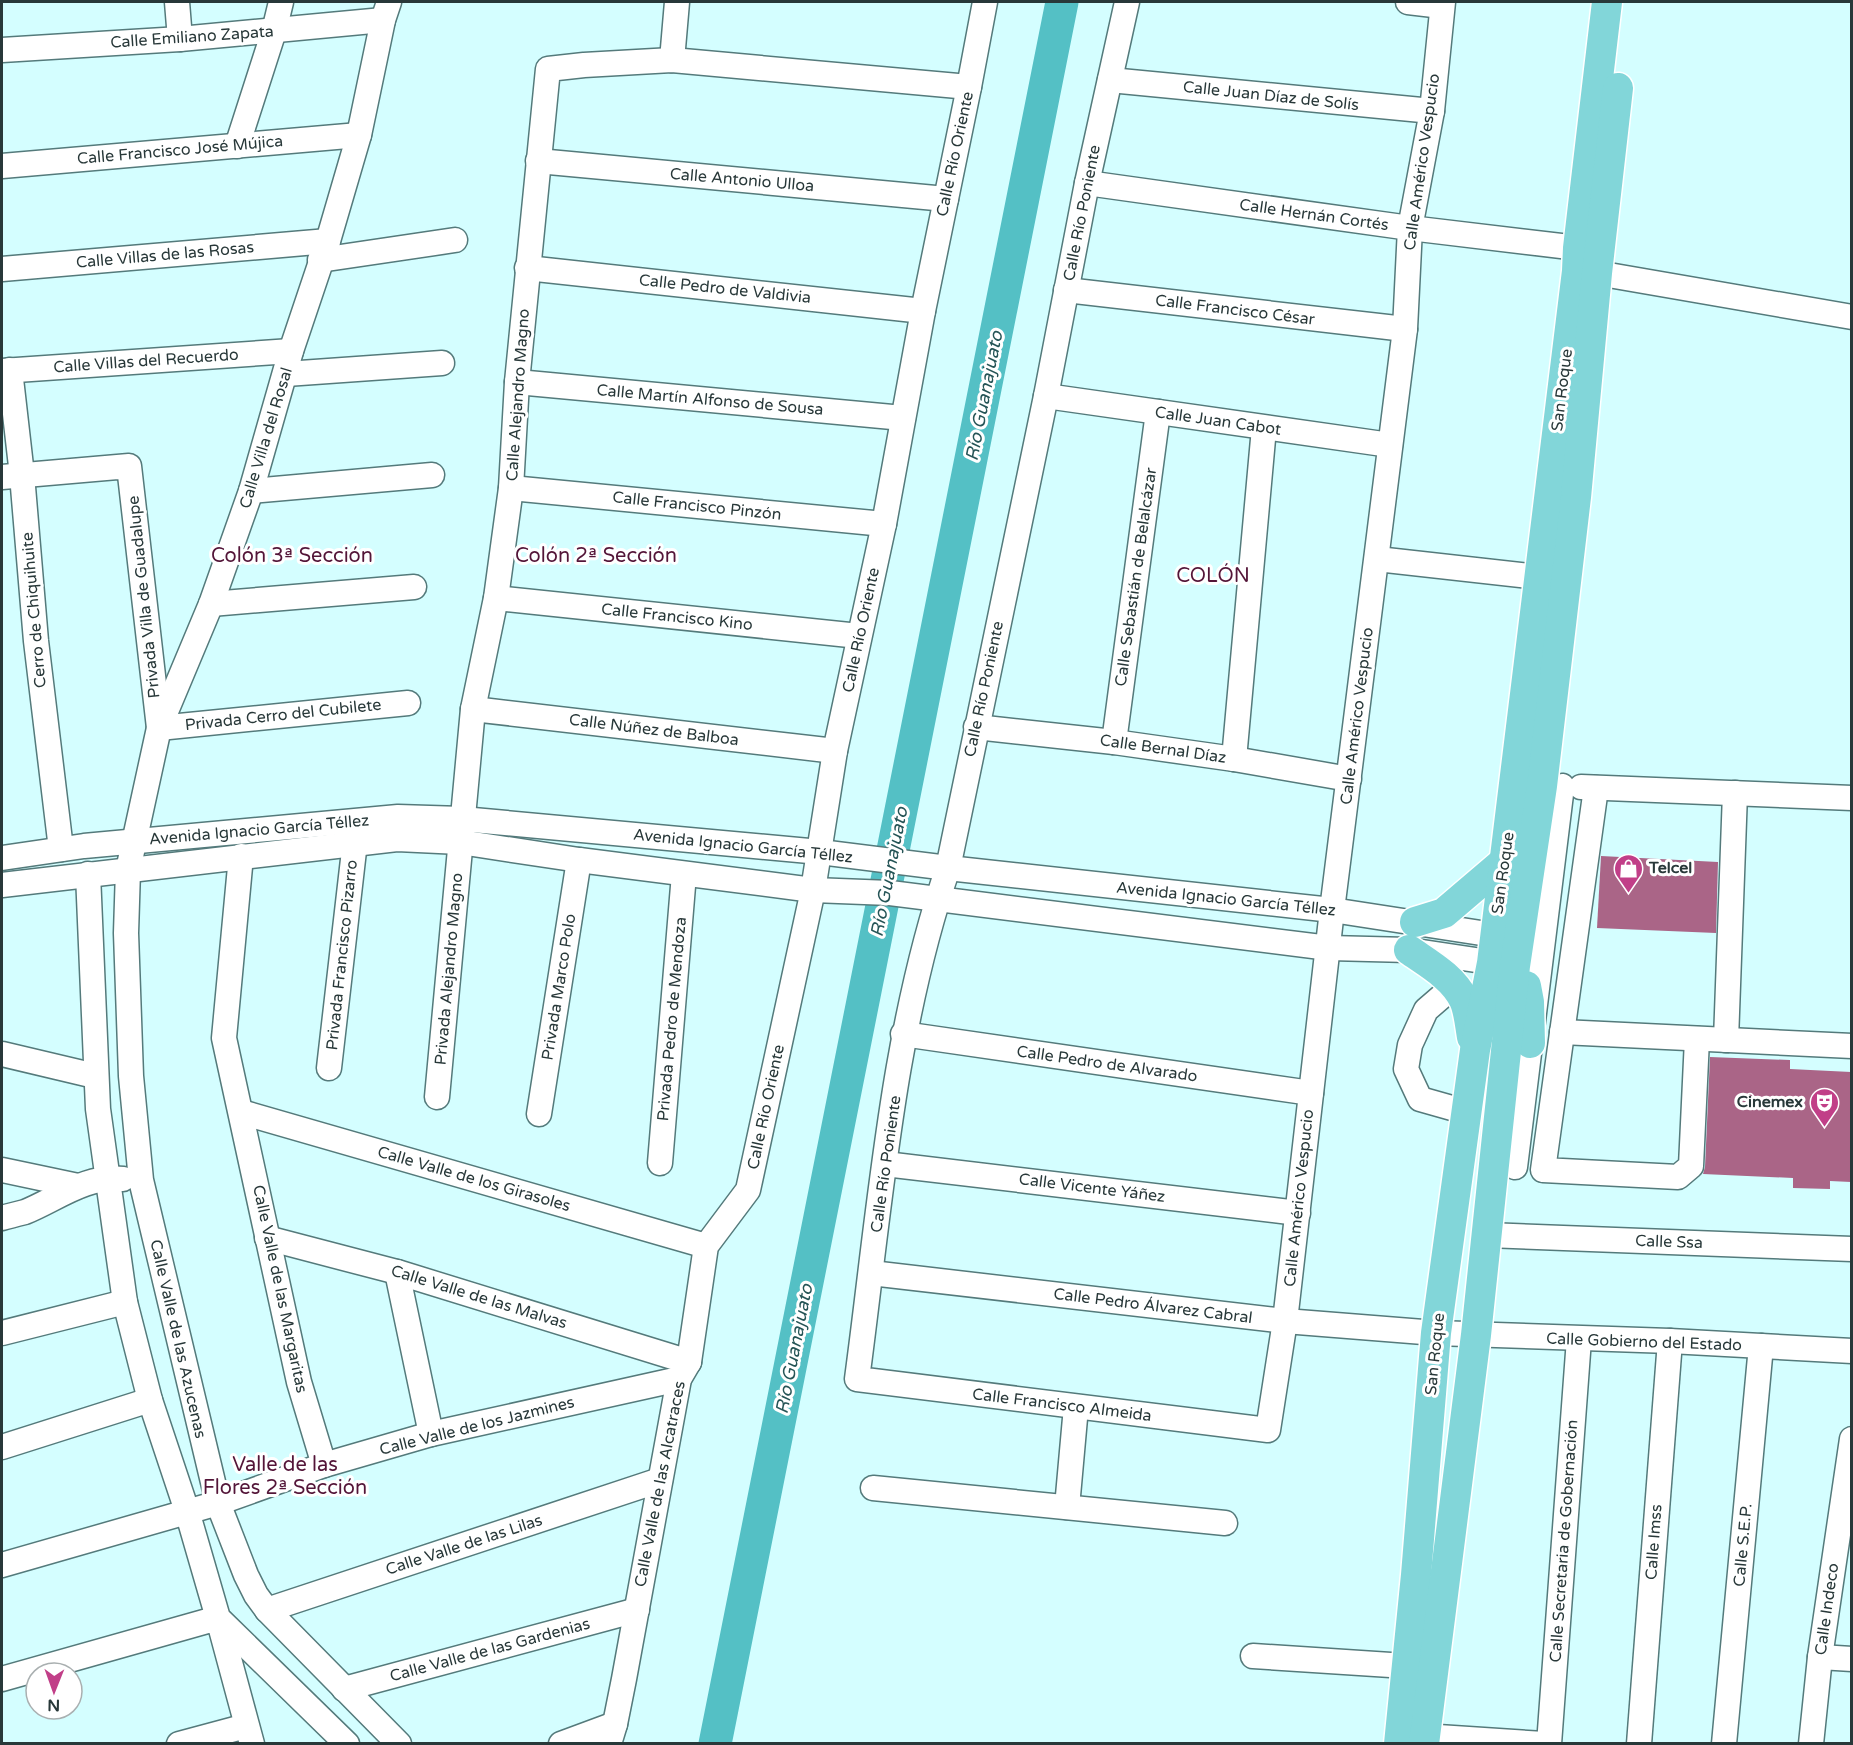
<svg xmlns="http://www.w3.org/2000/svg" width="1853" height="1745" font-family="'Varela Round',sans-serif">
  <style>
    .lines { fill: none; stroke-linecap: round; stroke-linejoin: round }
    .river { stroke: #54c0c5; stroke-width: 33 }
    .building { fill: #aa6587 }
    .minor-casing { stroke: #547a7b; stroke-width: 27 }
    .major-casing { stroke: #fff; stroke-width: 33 }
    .minor { stroke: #fff; stroke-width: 24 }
    .major { stroke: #82d6d9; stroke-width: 30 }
    .labels { text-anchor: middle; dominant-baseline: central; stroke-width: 6; stroke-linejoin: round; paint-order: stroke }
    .street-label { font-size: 16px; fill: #283839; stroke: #fff }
    .poi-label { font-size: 16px; font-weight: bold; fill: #283839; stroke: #fff; text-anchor: start }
    .water-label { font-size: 18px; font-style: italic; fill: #265557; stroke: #fff }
    .quarter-label { font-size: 20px; fill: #531538; stroke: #fff }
  </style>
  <rect width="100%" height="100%" fill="#d4feff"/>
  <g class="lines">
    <path class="river" d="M715,1744L1062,2"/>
  </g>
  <g class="building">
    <path d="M1601,856L1718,862L1716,933L1597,928Z"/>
    <path d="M1710,1057L1790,1060V1069L1851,1072V1182L1830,1181V1189L1793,1188V1178L1703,1174L1705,1167Z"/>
  </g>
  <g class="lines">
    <defs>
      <g id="minor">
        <path d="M177,2L180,39"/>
        <path d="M389,2L383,20L359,135L328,241L291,351L251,491L211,604L159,728L128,870L126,933L131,1076L141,1180L218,1503L246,1575L256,1595L267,1610L399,1744"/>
        <path d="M1127,2L1087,183L1046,396L948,868C892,1032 880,1208 857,1379L1268,1430L1285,1321L1332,910L1405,329L1410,228L1432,111L1443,2"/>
        <path d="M1408,2L1442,6"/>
        <path d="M2,50L180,39L383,20"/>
        <path d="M672,60L677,2"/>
        <path d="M1110,80L1432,111"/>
        <path d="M237,146L274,31L281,2"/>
        <path d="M538,161L946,199"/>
        <path d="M2,166L359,135"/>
        <path d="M1087,183L1410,228L1578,248"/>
        <path d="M320,260L455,240"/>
        <path d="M527,268L923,311"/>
        <path d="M2,269L328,241"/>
        <path d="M1597,273L1852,317"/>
        <path d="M1066,290L1405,329"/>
        <path d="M10,370L22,475L36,641L61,849"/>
        <path d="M2,371L291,351"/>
        <path d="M286,374L442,363"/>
        <path d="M517,382L903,418"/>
        <path d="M1046,396L1390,445"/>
        <path d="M2,477L129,466L159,728L408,703"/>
        <path d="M511,488L884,524"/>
        <path d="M251,491L432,475"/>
        <path d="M1377,559L1539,577"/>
        <path d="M496,598L859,636"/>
        <path d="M211,604L414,587"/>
        <path d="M473,709L835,751"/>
        <path d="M976,727L1114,742L1234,759L1349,779"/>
        <path d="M1114,742L1158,412"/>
        <path d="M1234,759L1264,428"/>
        <path d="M1581,787L1852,798"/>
        <path d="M1596,788L1543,1170L1678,1177L1691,1166L1697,1039"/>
        <path d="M241,856L224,1038L299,1382L324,1465"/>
        <path d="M2,858L84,846L398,817L462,819L820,852L948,868L1332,910L1494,935L1511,936"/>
        <path d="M88,874L98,1109L125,1302L150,1400L187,1511L218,1618L347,1744"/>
        <path d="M2,885L397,839L460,842L579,860L813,890L890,893L1329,948L1409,950L1509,965"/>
        <path d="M1455,985L1426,1010L1410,1045L1406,1069L1420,1099L1466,1112"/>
        <path d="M1562,1032L1852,1046"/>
        <path d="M903,1034L1311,1093"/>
        <path d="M1726,1040L1735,793"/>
        <path d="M2,1054L95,1076"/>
        <path d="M329,1068L355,842"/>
        <path d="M437,1097L473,709L496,598L511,488L517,382L548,69L584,65L672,60L969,87"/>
        <path d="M241,1112L706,1246"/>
        <path d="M539,1114L579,860"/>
        <path d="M660,1163L684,874"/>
        <path d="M885,1164L1298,1213"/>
        <path d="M1515,1167L1562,786"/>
        <path d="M2,1170L78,1186"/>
        <path d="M2,1218C9,1216 17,1214 25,1212C57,1199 86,1175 123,1179"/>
        <path d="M1487,1235L1852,1249"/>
        <path d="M267,1238L397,1272L689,1362"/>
        <path d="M397,1272L431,1434"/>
        <path d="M871,1273L1285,1321L1436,1333L1670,1341L1852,1351"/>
        <path d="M2,1333L125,1302"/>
        <path d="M2,1447L150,1400"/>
        <path d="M873,1488L1225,1523"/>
        <path d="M1067,1507L1076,1407"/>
        <path d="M2,1565L218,1503L324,1465L431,1434L679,1379"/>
        <path d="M267,1610L660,1480"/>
        <path d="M1253,1656L1406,1666"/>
        <path d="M1820,1657L1852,1659"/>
        <path d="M2,1679L218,1618L252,1744"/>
        <path d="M344,1689L637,1610"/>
        <path d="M1408,1735L1544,1744"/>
        <path d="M179,1744L246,1726"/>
        <path d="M561,1744L615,1724"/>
        <path d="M609,1744L615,1724L624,1679L679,1379L689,1362L706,1246L748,1190L813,890L835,751L884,524L923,311L969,87L985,2"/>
        <path d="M1549,1744L1579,1339"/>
        <path d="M1639,1744L1670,1341"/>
        <path d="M1724,1744L1761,1346"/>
        <path d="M1811,1744L1820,1657L1852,1439"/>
      </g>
      <g id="major">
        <path d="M1415,922L1444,913L1505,861"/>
        <path d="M1409,950C1429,964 1453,977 1464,1000C1469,1011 1470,1026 1472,1037"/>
        <path d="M1526,986L1529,1002L1530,1043"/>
        <path d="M1399,1744L1416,1575L1436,1333L1475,1050L1492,963L1577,271L1578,248L1607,2"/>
        <path d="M1424,1744L1476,1335L1515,966L1542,786L1576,497L1597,273L1618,88"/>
      </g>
    </defs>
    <use href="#minor" class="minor-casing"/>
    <use href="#major" class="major-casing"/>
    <use href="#minor" class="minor"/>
    <use href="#major" class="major"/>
  </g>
  <defs>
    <symbol id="shop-pin" viewBox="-11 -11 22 30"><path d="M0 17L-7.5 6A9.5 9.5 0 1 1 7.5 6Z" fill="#c13f88" stroke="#fff"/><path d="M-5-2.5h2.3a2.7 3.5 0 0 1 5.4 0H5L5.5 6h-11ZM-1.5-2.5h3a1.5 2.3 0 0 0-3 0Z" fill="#fff"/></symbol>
    <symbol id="theatre-pin" viewBox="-11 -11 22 30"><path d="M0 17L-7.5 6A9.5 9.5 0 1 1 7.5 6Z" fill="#c13f88" stroke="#fff"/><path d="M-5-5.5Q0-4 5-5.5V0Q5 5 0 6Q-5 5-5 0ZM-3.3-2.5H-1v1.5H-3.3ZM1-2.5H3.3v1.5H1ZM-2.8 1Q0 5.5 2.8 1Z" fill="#fff"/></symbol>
  </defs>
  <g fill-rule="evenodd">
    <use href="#shop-pin" x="1612" y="852" width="33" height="45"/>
    <use href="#theatre-pin" x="1808" y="1086" width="33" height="45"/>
  </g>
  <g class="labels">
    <g class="street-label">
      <text transform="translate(192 37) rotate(-4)">Calle Emiliano Zapata</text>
      <text transform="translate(1271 96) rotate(6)">Calle Juan Díaz de Solís</text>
      <text transform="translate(180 150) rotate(-5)">Calle Francisco José Mújica</text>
      <text transform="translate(955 154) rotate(-78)">Calle Río Oriente</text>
      <text transform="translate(1422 162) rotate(-82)">Calle Américo Vespucio</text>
      <text transform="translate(742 180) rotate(5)">Calle Antonio Ulloa</text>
      <text transform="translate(1082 213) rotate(-79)">Calle Río Poniente</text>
      <text transform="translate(1314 215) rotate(8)">Calle Hernán Cortés</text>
      <text transform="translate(165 255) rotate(-5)">Calle Villas de las Rosas</text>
      <text transform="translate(725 289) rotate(6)">Calle Pedro de Valdivia</text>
      <text transform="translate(1235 310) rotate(7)">Calle Francisco César</text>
      <text transform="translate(146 361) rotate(-4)">Calle Villas del Recuerdo</text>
      <text transform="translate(1562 390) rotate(-83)">San Roque</text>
      <text transform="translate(518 395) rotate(-86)">Calle Alejandro Magno</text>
      <text transform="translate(710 400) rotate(5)">Calle Martín Alfonso de Sousa</text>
      <text transform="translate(1218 421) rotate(8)">Calle Juan Cabot</text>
      <text transform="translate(266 438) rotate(-73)">Calle Villa del Rosal</text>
      <text transform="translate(697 506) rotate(6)">Calle Francisco Pinzón</text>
      <text transform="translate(1136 577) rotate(-82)">Calle Sebastián de Belalcázar</text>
      <text transform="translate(144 597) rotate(-96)">Privada Villa de Guadalupe</text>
      <text transform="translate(34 610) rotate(-95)">Cerro de Chiquihuite</text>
      <text transform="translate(677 617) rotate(6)">Calle Francisco Kino</text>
      <text transform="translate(861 630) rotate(-78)">Calle Río Oriente</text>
      <text transform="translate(984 689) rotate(-78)">Calle Río Poniente</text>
      <text transform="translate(283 715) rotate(-6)">Privada Cerro del Cubilete</text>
      <text transform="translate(1357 716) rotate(-83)">Calle Américo Vespucio</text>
      <text transform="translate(654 730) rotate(7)">Calle Núñez de Balboa</text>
      <text transform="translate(1163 749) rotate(8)">Calle Bernal Díaz</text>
      <text transform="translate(259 830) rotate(-5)">Avenida Ignacio García Téllez</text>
      <text transform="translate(743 846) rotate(6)">Avenida Ignacio García Téllez</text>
      <text transform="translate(1503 873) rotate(-82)">San Roque</text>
      <text transform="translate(1226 899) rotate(6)">Avenida Ignacio García Téllez</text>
      <text transform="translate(342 955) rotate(-84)">Privada Francisco Pizarro</text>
      <text transform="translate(449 969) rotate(-85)">Privada Alejandro Magno</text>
      <text transform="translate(559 987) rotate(-81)">Privada Marco Polo</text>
      <text transform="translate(672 1019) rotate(-85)">Privada Pedro de Mendoza</text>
      <text transform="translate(1107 1064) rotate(8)">Calle Pedro de Alvarado</text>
      <text transform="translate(766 1107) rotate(-78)">Calle Río Oriente</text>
      <text transform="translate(886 1164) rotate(-82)">Calle Río Poniente</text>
      <text transform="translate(474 1179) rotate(16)">Calle Valle de los Girasoles</text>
      <text transform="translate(1092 1188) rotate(7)">Calle Vicente Yáñez</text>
      <text transform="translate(1299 1198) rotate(-84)">Calle Américo Vespucio</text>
      <text transform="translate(1669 1242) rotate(2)">Calle Ssa</text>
      <text transform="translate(280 1289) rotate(78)">Calle Valle de las Margaritas</text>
      <text transform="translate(479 1297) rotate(17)">Calle Valle de las Malvas</text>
      <text transform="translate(1153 1306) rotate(7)">Calle Pedro Álvarez Cabral</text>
      <text transform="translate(178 1339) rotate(77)">Calle Valle de las Azucenas</text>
      <text transform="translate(1644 1342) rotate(2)">Calle Gobierno del Estado</text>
      <text transform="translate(1435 1354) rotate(-84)">San Roque</text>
      <text transform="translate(1062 1405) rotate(7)">Calle Francisco Almeida</text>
      <text transform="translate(477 1426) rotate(-14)">Calle Valle de los Jazmines</text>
      <text transform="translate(660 1484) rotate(-79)">Calle Valle de las Alcatraces</text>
      <text transform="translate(1564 1541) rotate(-86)">Calle Secretaria de Gobernación</text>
      <text transform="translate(1654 1542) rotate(-86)">Calle Imss</text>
      <text transform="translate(464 1545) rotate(-18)">Calle Valle de las Lilas</text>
      <text transform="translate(1743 1545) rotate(-85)">Calle S.E.P.</text>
      <text transform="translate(1827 1609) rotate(-82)">Calle Indeco</text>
      <text transform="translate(490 1650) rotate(-15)">Calle Valle de las Gardenias</text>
    </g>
    <g class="poi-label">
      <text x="1649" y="868">Telcel</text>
      <text x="1803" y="1102" text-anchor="end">Cinemex</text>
    </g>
    <g class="water-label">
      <text transform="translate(984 396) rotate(-79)">Río Guanajuato</text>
      <text transform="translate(889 872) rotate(-79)">Río Guanajuato</text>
      <text transform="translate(794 1349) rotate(-79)">Río Guanajuato</text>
    </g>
    <g class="quarter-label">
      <text x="292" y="556">Colón 3ª Sección</text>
      <text x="596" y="556">Colón 2ª Sección</text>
      <text x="1213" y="576">COLÓN</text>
      <text x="285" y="1465">Valle de las<tspan x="285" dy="23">Flores 2ª Sección</tspan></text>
    </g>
  </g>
  <rect width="1853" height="1745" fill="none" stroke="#283839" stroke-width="6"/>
  <g transform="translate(54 1691) rotate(181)"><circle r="28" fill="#ffffff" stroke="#a9afb0" stroke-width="1.5"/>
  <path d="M0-4.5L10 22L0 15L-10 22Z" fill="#c13f88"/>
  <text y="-9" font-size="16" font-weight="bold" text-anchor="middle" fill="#283839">N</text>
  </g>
</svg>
